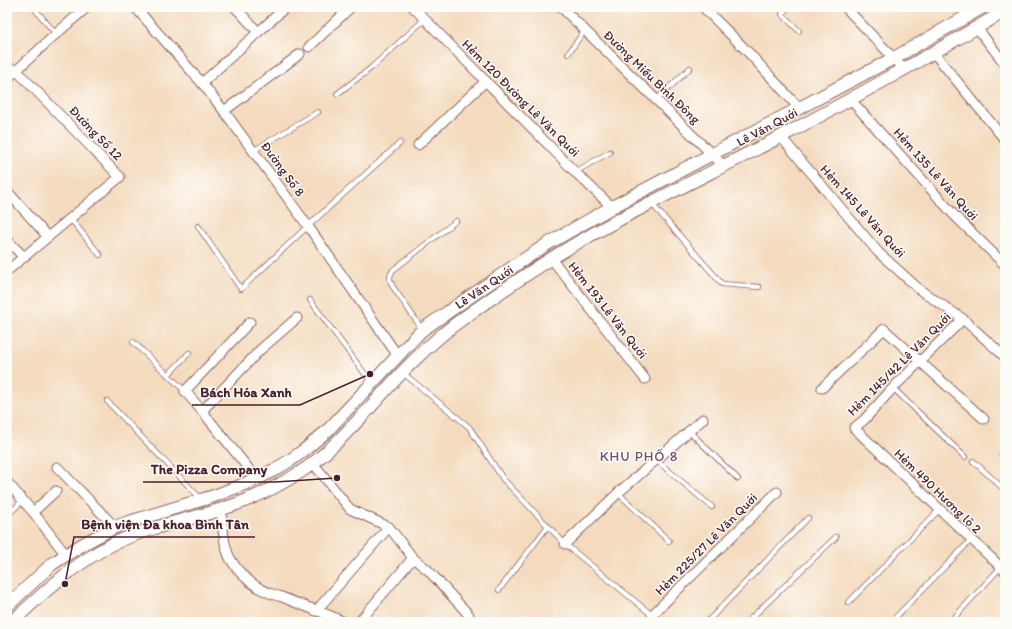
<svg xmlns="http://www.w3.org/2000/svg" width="1012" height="629" font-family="Itim,sans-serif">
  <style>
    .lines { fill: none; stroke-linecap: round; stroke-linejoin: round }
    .lane-casing { stroke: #86615f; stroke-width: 6 }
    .street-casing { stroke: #86615f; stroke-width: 11 }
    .secondary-casing { stroke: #86615f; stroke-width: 14 }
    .lane { stroke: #fff; stroke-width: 4.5 }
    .street { stroke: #fff; stroke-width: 9 }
    .secondary { stroke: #fff; stroke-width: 12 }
    .labels { text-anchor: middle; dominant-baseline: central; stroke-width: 3; stroke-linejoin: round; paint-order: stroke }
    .street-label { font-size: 13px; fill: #4a1f2b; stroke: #fdfcf7 }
    .neighbourhood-label { font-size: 14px; letter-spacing: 1px; fill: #724e6e; stroke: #fdfcf7 }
    .leader { fill: none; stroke: #4a1f2b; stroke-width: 1.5 }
    .callout-dot { fill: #4a1f2b; stroke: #fdfcf7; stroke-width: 1.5 }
    .callout-label { font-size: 14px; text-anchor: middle; font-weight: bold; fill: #4a1f2b; stroke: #fdfcf7; stroke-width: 3; stroke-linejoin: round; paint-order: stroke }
  </style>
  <rect width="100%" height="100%" fill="#fdfcf7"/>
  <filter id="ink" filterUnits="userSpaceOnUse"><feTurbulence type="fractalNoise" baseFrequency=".025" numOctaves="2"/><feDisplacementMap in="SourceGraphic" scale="8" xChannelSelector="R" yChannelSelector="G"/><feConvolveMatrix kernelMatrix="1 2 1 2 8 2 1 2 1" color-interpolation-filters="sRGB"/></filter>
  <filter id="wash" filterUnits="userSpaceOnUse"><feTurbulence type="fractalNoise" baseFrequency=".012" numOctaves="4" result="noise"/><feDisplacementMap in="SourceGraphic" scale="16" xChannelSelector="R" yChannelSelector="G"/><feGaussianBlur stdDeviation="0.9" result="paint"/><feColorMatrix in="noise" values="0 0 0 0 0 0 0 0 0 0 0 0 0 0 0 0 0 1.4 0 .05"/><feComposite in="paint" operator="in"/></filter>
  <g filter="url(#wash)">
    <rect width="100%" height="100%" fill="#f4dbbf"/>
  </g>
  <g filter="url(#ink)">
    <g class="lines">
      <defs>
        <g id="lane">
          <path d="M33,7L56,34"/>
          <path d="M788,7L782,14L799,31"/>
          <path d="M568,54L585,30"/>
          <path d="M7,61L16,70"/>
          <path d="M337,94L371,68L425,19"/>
          <path d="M656,100L690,68"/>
          <path d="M253,151L318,112"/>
          <path d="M575,172L610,152"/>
          <path d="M652,204L722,284L759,287"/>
          <path d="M70,218L100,255"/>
          <path d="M198,226L241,289L308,226L400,143"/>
          <path d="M310,300L371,382"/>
          <path d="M422,329L393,287C390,281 388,277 393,270L456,221"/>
          <path d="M133,342L168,375"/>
          <path d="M403,373L469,427L503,479L565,544L652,615L659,622"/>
          <path d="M893,388L965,457"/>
          <path d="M185,391L168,375L189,353"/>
          <path d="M107,401L201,499"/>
          <path d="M689,431L738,479"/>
          <path d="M1002,455L1005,458"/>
          <path d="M656,460L712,507"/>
          <path d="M973,461L1005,490"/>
          <path d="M618,493L669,541"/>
          <path d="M7,516L23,500"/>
          <path d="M499,590L548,526"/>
          <path d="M848,603L940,509"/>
          <path d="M707,622L808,518"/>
          <path d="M747,622L836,537"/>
          <path d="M891,622L971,540"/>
          <path d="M950,622L1001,567"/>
        </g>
        <g id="street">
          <path d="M135,7L202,83L224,111L308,226L398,356"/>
          <path d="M235,7L258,32"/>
          <path d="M413,7L575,172L612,207"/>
          <path d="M561,7L724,166"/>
          <path d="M703,7L748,52L799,108"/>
          <path d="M845,7L904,69"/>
          <path d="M977,28L1005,64"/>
          <path d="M309,47L351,7"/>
          <path d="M934,53L1005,140"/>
          <path d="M7,79L56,34L87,7"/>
          <path d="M202,83L286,7"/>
          <path d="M850,99L954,215L1005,265"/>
          <path d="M224,111L300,54"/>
          <path d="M781,137L878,252L920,290L963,319L1005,357"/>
          <path d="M418,145L486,81"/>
          <path d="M7,191L48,237"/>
          <path d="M7,240L24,257"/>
          <path d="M551,258L645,379"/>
          <path d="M7,271L120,177L16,70"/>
          <path d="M963,319L893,388L864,420L854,428L1005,571"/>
          <path d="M822,388L884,329L984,419"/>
          <path d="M202,411L185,391L250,322"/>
          <path d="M313,463L350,509L389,527L413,558L428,570L469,615"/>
          <path d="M57,467L115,527"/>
          <path d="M257,479L202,411L260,350L297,318"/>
          <path d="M7,482L33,512L66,555"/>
          <path d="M221,510C223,526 223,546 231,560C238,572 248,581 259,588C266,592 274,595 282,597C302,606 324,612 344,622"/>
          <path d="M33,512L56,491"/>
          <path d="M565,544L618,493L703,419"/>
          <path d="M316,611L389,527"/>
          <path d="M652,615L777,492"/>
          <path d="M359,622L413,558"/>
        </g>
        <g id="secondary">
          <path d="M7,606L52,564L83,544L115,527L129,522L214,496L257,479L274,470L289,461L303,451L327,431L422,330L517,264L549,243L612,207L894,58L983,7"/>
          <path d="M12,622C44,592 76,562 115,543C146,528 183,521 216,511C246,502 276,488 302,471C326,455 347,432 367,411C397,377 428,343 465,317C503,290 543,262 584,239C647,203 713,172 778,138C855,98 930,55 1005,11"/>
        </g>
      </defs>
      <use href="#lane" class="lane-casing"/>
      <use href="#street" class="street-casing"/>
      <use href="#secondary" class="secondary-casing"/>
      <use href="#lane" class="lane"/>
      <use href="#street" class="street"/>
      <use href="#secondary" class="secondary"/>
    </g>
  </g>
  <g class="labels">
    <g class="street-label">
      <text transform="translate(652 77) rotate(44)">Đường Miếu Bình Đông</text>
      <text transform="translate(521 98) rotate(45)">Hẻm 120 Đường Lê Văn Quới</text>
      <text transform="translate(767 127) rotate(-28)">Lê Văn Quới</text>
      <text transform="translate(96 133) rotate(46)">Đường Số 12</text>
      <text transform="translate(283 169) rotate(54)">Đường Số 8</text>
      <text transform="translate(936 174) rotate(48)">Hẻm 135 Lê Văn Quới</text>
      <text transform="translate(863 211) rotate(48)">Hẻm 145 Lê Văn Quới</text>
      <text transform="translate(484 287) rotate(-34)">Lê Văn Quới</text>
      <text transform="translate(608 310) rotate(52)">Hẻm 193 Lê Văn Quới</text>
      <text transform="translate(899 364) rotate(-45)">Hẻm 145/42 Lê Văn Quới</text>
      <text transform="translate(938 491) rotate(44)">Hẻm 490 Hương lộ 2</text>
      <text transform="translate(706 544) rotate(-45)">Hẻm 225/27 Lê Văn Quới</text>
    </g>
    <g class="neighbourhood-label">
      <text x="639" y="456">KHU PHỐ 8</text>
    </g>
  </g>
  <path class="leader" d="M370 374L300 405H192M337 478L275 482H143M65 584L74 537H255"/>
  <g class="callout-dot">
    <circle cx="370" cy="374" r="4"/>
    <circle cx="337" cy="478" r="4"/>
    <circle cx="65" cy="584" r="4"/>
  </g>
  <g class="callout-label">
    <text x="246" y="397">Bách Hóa Xanh</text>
    <text x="209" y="474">The Pizza Company</text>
    <text x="165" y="529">Bệnh viện Đa khoa Bình Tân</text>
  </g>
  <rect width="1012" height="629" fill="none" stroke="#fdfcf7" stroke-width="24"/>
</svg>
